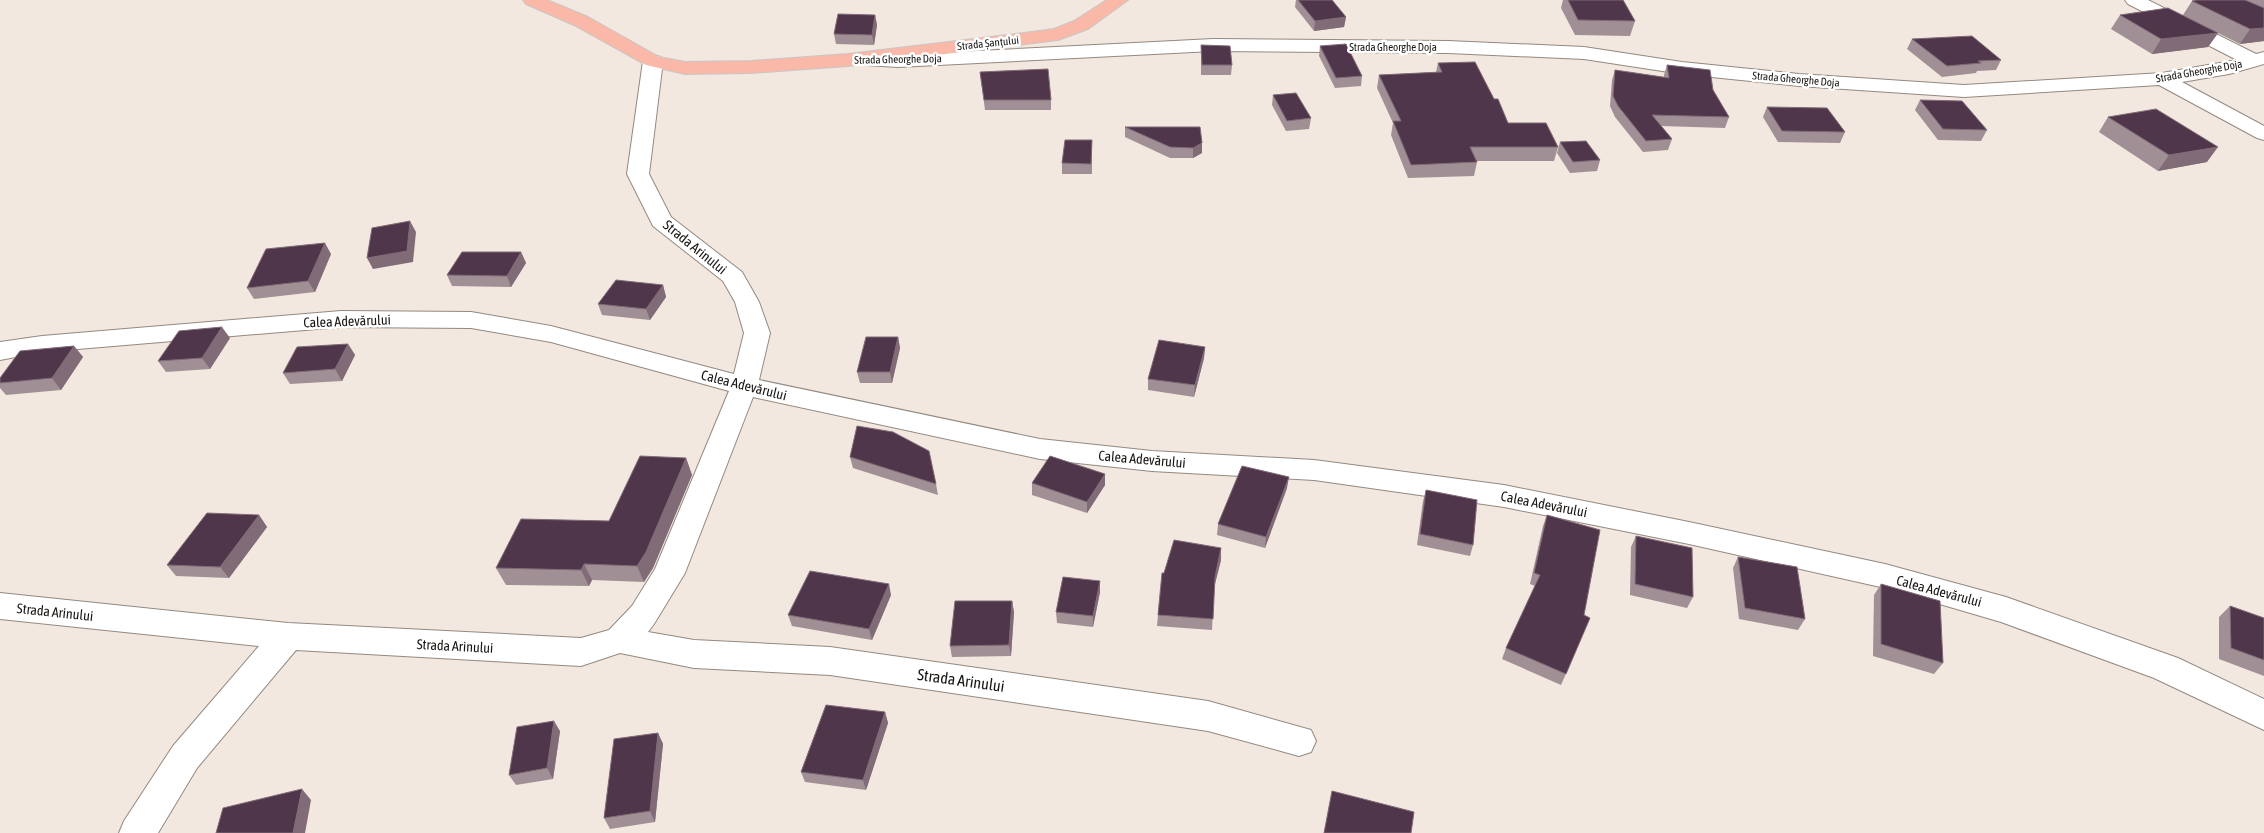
<svg xmlns="http://www.w3.org/2000/svg" width="2264" height="833" font-family="'Asap Condensed',sans-serif">
  <style>
    .lines { fill: none; stroke-linecap: round; stroke-linejoin: round }
    .minor-casing { stroke: #938981; stroke-width: 2 }
    .major-casing { stroke: #c8c7c6; stroke-width: 2 }
    .minor { fill: #fff; fill-rule: evenodd }
    .major { fill: #fab8a8; fill-rule: evenodd }
    .wall { fill: #a08f94 }
    .shaded-wall { fill: #806b77 }
    .building { fill: #4f364a; stroke: #806b77 }
    .labels { text-anchor: middle; dominant-baseline: central; stroke-width: 5; stroke-linejoin: round; paint-order: stroke }
    .far-street-label { font-size: 11px; fill: #181512; stroke: #fff }
    .street-label { font-size: 14px; fill: #181512; stroke: #fff }
    .near-street-label { font-size: 16px; fill: #181512; stroke: #fff }
  </style>
  <rect width="100%" height="100%" fill="#f2e8df"/>
  <g class="lines">
    <defs>
      <g id="minor">
        <path d="M2125,0H2148L2256,54L2264,52V64L2229,74L2182,82L2264,126V140L2257,138L2159,85L1964,97L1799,86L1682,74L1584,59L1448,53L1213,51L898,67L850,64L847,60L850,56L857,54L898,55L1213,39L1448,41L1584,47L1682,62L1799,74L1964,85L2162,73L2237,60L2128,4Z"/>
        <path d="M653,55L660,57L663,61L649,174L671,217L742,272L759,302L770,333L759,380L1040,439L1152,451L1314,460L1504,485L1689,522L1885,564L2006,597L2178,658L2264,699V730L2154,678L2001,622L1885,588L1689,544L1504,507L1314,480L1152,471L1040,459L753,397L685,573L654,624L648,632L694,640L830,647L1208,701L1311,730L1316,741L1311,752L1299,756L1208,731L830,675L694,668L620,653L581,666L296,650L197,768L158,833H119L124,821L173,746L259,646L0,619V593L288,623L581,638L609,630L632,606L655,569L729,391L551,342L471,328L341,327L42,352L0,360V342L42,336L341,311L471,312L551,326L734,374L744,333L735,302L723,281L653,226L627,174L643,61L646,57Z"/>
      </g>
      <path id="major" d="M523,0H547L588,17L659,57L685,62L751,61L848,54L1032,32L1054,29L1074,21L1107,0H1128L1088,29L1058,40L848,66L751,73L685,74L646,65L574,25L526,4Z"/>
    </defs>
    <use href="#minor" class="minor-casing"/>
    <use href="#major" class="major-casing"/>
    <use href="#minor" class="minor"/>
    <use href="#major" class="major"/>
  </g>
  <g class="wall">
    <path d="M1296,0H1332L1346,17L1344,27L1314,31L1295,7Z"/>
    <path d="M1563,0H1623L1635,21L1630,36L1575,35L1561,8Z"/>
    <path d="M2197,0H2264V41L2240,44L2218,33L2208,47L2152,54L2111,29L2120,15H2183L2192,1Z"/>
    <path d="M875,15L877,25L874,45L836,44L834,34Z"/>
    <path d="M1912,39L2001,60L1996,70L1977,71L1976,73L1942,77L1907,49Z"/>
    <path d="M1201,45L1232,65L1231,75H1201Z"/>
    <path d="M1320,46L1362,76L1361,86L1335,88L1319,56Z"/>
    <path d="M1438,63L1508,123L1558,147L1554,161H1477V162L1474,176L1408,178L1391,135L1393,123L1377,88L1379,75L1436,72Z"/>
    <path d="M1667,65L1713,90L1729,117L1725,128L1661,126L1672,139L1668,150L1643,152L1615,117L1610,106L1612,80L1615,70L1664,77V75Z"/>
    <path d="M980,72L1051,100V110H985Z"/>
    <path d="M1273,95L1311,118L1309,129L1286,131L1272,105Z"/>
    <path d="M1920,100L1987,130L1981,141L1938,140L1915,110Z"/>
    <path d="M1767,107L1845,132L1840,143L1778,142L1763,117Z"/>
    <path d="M2108,117L2207,162L2158,171L2099,132Z"/>
    <path d="M1125,127L1202,143V153L1193,158H1170L1125,137Z"/>
    <path d="M1092,140V174H1062V163Z"/>
    <path d="M1560,142L1600,160L1597,171L1570,173L1557,153Z"/>
    <path d="M521,252L526,263L511,287L452,286L447,275Z"/>
    <path d="M331,254L315,292L254,299L247,288Z"/>
    <path d="M663,285L666,297L650,320L602,315L598,304Z"/>
    <path d="M898,337L900,348L892,383H860L857,372Z"/>
    <path d="M230,338L210,369L166,372L158,361Z"/>
    <path d="M348,344L355,355L342,381L290,384L283,373Z"/>
    <path d="M74,346L83,357L61,390L6,395L0,388V378Z"/>
    <path d="M1205,347L1204,358L1194,397L1148,390V379Z"/>
    <path d="M850,457L936,484L938,495L853,468Z"/>
    <path d="M686,458L692,475L653,568L644,582L592,580L589,586L506,585L496,568L609,521Z"/>
    <path d="M1032,483L1105,485L1087,513L1032,495Z"/>
    <path d="M1287,488L1265,548L1217,535L1218,524Z"/>
    <path d="M1426,490L1473,545L1470,556L1417,545L1423,501Z"/>
    <path d="M259,515L267,527L229,578L176,576L167,565Z"/>
    <path d="M1547,515L1584,615L1590,618L1561,685L1502,659L1506,648L1535,586L1530,584L1543,526Z"/>
    <path d="M1636,536L1693,597L1687,608L1630,595L1631,547Z"/>
    <path d="M1221,548V560L1214,587L1212,630L1157,626L1158,615L1164,573Z"/>
    <path d="M1738,557L1805,619L1798,630L1739,619L1733,568Z"/>
    <path d="M1100,581V592L1093,627L1057,623L1056,612Z"/>
    <path d="M1881,584L1943,663L1934,674L1873,656L1874,595Z"/>
    <path d="M891,595L872,640L792,626L788,615Z"/>
    <path d="M1012,601L1014,612L1011,656L952,657L950,646Z"/>
    <path d="M2230,606L2264,618V676L2219,659V617Z"/>
    <path d="M885,712L888,723L866,790L805,782L801,772Z"/>
    <path d="M560,731L553,779L516,785L509,775Z"/>
    <path d="M658,733L663,744L655,822L610,829L604,818Z"/>
  </g>
  <g class="shaded-wall">
    <path d="M875,15L877,25L874,45L872,35Z"/>
    <path d="M1346,17L1344,27L1314,31L1315,21Z"/>
    <path d="M2264,28V41L2240,44L2250,29Z"/>
    <path d="M2218,33L2208,47L2152,54L2161,39Z"/>
    <path d="M1202,143V153L1193,158V148Z"/>
    <path d="M2218,147L2207,162L2158,171L2169,155Z"/>
    <path d="M410,221L416,232L413,262L373,269L367,258Z"/>
    <path d="M325,243L331,254L315,292L308,281Z"/>
    <path d="M521,252L526,263L511,287L507,276Z"/>
    <path d="M663,285L666,297L650,320L646,309Z"/>
    <path d="M222,327L230,338L210,369L202,358Z"/>
    <path d="M898,337L900,348L892,383L890,372Z"/>
    <path d="M348,344L355,355L342,381L335,369Z"/>
    <path d="M74,346L83,357L61,390L52,378Z"/>
    <path d="M1205,347L1204,358L1194,397L1195,385Z"/>
    <path d="M686,458L692,475L653,568L644,582L637,566Z"/>
    <path d="M1105,474V485L1087,513V502Z"/>
    <path d="M1289,477L1287,488L1265,548L1266,537Z"/>
    <path d="M259,515L267,527L229,578L220,567Z"/>
    <path d="M1221,548V560L1214,588L1215,577Z"/>
    <path d="M584,564L592,580L589,586L581,570Z"/>
    <path d="M1100,581V592L1093,627V616Z"/>
    <path d="M889,584L891,595L872,640L869,629Z"/>
    <path d="M1012,601L1014,612L1011,656L1009,645Z"/>
    <path d="M885,712L888,723L866,790L863,780Z"/>
    <path d="M554,721L560,731L553,779L547,768Z"/>
    <path d="M658,733L663,744L655,822L650,811Z"/>
    <path d="M302,789L311,800L305,833H293Z"/>
  </g>
  <g class="building">
    <path d="M1298,0H1332L1346,17L1315,21Z"/>
    <path d="M1568,0H1623L1635,21L1578,20Z"/>
    <path d="M2197,0H2245L2264,8V28L2250,29L2192,1Z"/>
    <path d="M2168,8L2218,33L2161,39L2120,15Z"/>
    <path d="M838,14L875,15L872,35L834,34Z"/>
    <path d="M1972,36L2001,60L1978,61L1981,63L1947,66L1912,39Z"/>
    <path d="M1346,44L1362,76L1336,78L1320,46Z"/>
    <path d="M1201,45L1230,46L1232,65H1202Z"/>
    <path d="M1475,62L1494,99H1498L1508,123H1546L1558,147H1470L1477,162L1411,165L1393,121H1401L1379,75L1442,72L1438,63Z"/>
    <path d="M1667,65L1710,70L1713,90L1729,117L1652,115L1672,139L1646,141L1618,106L1613,96L1615,70L1669,78Z"/>
    <path d="M1048,69L1051,100H984L980,72Z"/>
    <path d="M1296,93L1311,118L1287,121L1273,95Z"/>
    <path d="M1920,100L1962,101L1987,130L1943,129Z"/>
    <path d="M1767,107L1827,108L1845,132L1782,131Z"/>
    <path d="M2156,109L2218,147L2169,155L2108,117Z"/>
    <path d="M1125,127H1200L1202,143L1193,148L1170,147Z"/>
    <path d="M1065,140H1092L1091,164L1062,163Z"/>
    <path d="M1586,141L1600,160L1573,162L1560,142Z"/>
    <path d="M410,221L407,251L367,258L372,228Z"/>
    <path d="M325,243L308,281L247,288L266,249Z"/>
    <path d="M462,252H521L507,276L447,275Z"/>
    <path d="M616,280L663,285L646,309L598,304Z"/>
    <path d="M222,327L202,358L158,361L179,331Z"/>
    <path d="M866,337H898L890,372H857Z"/>
    <path d="M1159,340L1205,347L1195,385L1148,379Z"/>
    <path d="M348,344L335,369L283,373L297,347Z"/>
    <path d="M74,346L52,378L0,383V378L20,351Z"/>
    <path d="M857,426L893,432L929,451L936,484L850,457Z"/>
    <path d="M640,456L686,458L646,552L637,566L584,564L581,570L496,568L521,519L609,521Z"/>
    <path d="M1050,456L1105,474L1087,502L1032,483Z"/>
    <path d="M1242,466L1289,477L1266,537L1218,524Z"/>
    <path d="M1426,490L1477,500L1473,545L1420,534Z"/>
    <path d="M207,513L259,515L220,567L167,565Z"/>
    <path d="M1547,515L1600,530L1584,615L1590,618L1566,674L1506,648L1540,575L1534,573Z"/>
    <path d="M1636,536L1692,548L1693,597L1635,584Z"/>
    <path d="M1174,540L1221,548L1215,577L1213,619L1158,615L1162,573H1164Z"/>
    <path d="M1738,557L1797,567L1805,619L1745,608Z"/>
    <path d="M810,571L889,584L869,629L788,615Z"/>
    <path d="M1063,577L1100,581L1093,616L1056,612Z"/>
    <path d="M1881,584L1940,601L1943,663L1881,644Z"/>
    <path d="M955,601H1012L1009,645L950,646Z"/>
    <path d="M2230,606L2264,618V660L2231,648Z"/>
    <path d="M826,705L885,712L863,780L801,772Z"/>
    <path d="M554,721L547,768L509,775L517,727Z"/>
    <path d="M658,733L650,811L604,818L614,739Z"/>
    <path d="M302,789L293,833H216L223,808Z"/>
    <path d="M1332,791L1414,812L1411,833H1324Z"/>
  </g>
  <g class="labels">
    <g class="far-street-label">
      <text transform="translate(988 43) rotate(-6)">Strada Șanțului</text>
      <text x="1393" y="47">Strada Gheorghe Doja</text>
      <text transform="translate(898 59) rotate(-1)">Strada Gheorghe Doja</text>
      <text transform="translate(2199 71) rotate(-10)">Strada Gheorghe Doja</text>
      <text transform="translate(1796 79) rotate(5)">Strada Gheorghe Doja</text>
    </g>
    <g class="street-label">
      <text transform="translate(695 247) rotate(39)">Strada Arinului</text>
      <text transform="translate(347 321) rotate(-2)">Calea Adevărului</text>
      <text transform="translate(744 385) rotate(14)">Calea Adevărului</text>
      <text transform="translate(1142 459) rotate(5)">Calea Adevărului</text>
      <text transform="translate(1544 504) rotate(11)">Calea Adevărului</text>
      <text transform="translate(1939 591) rotate(15)">Calea Adevărului</text>
      <text transform="translate(55 612) rotate(6)">Strada Arinului</text>
      <text transform="translate(455 646) rotate(3)">Strada Arinului</text>
    </g>
    <g class="near-street-label">
      <text transform="translate(961 680) rotate(8)">Strada Arinului</text>
    </g>
  </g>
</svg>
